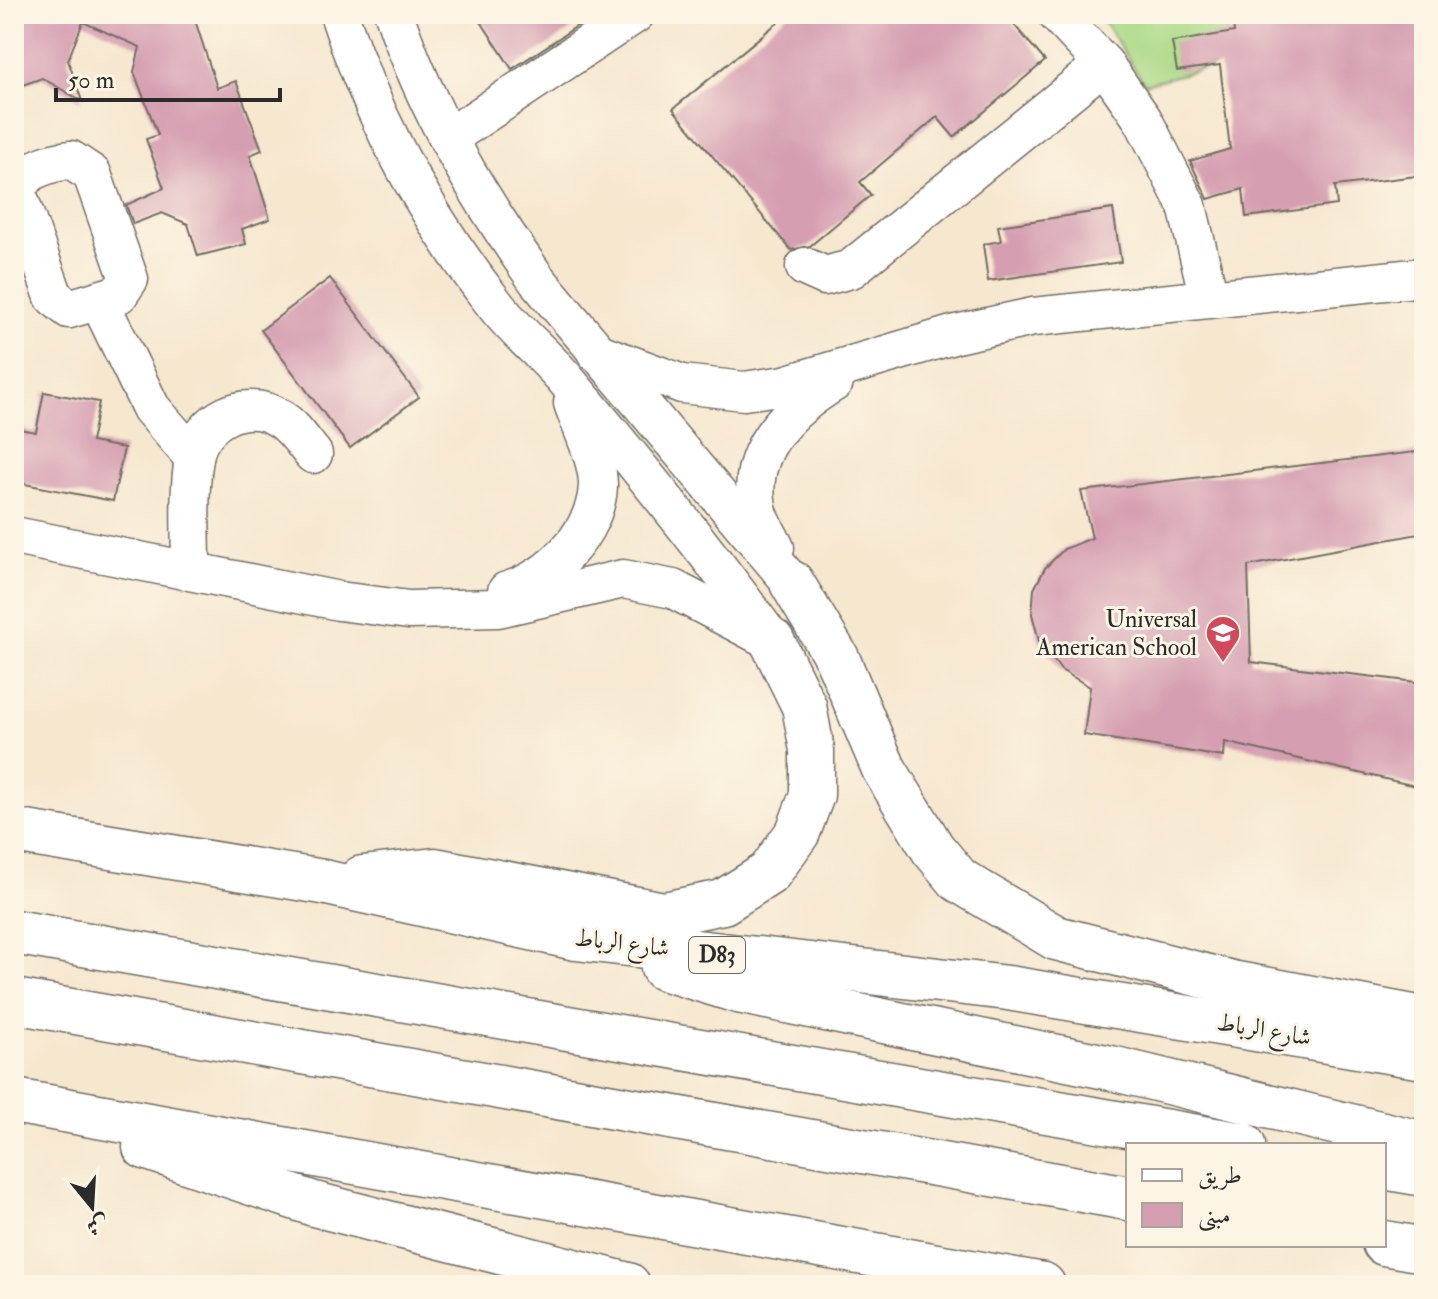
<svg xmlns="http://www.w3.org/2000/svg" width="1438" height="1299" font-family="'IM FELL Double Pica',Amiri,serif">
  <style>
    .green { fill: #aad986; stroke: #6a8258; stroke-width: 2 }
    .building { fill: #d59eb1 }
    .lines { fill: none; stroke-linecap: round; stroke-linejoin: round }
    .minor-casing { stroke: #726d64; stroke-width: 41 }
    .highway-casing { stroke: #726d64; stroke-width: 47 }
    .minor { stroke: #fff; stroke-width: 38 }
    .highway { stroke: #fff; stroke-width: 44 }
    .labels { text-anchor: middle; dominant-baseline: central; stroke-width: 6; stroke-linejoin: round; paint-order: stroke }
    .shield { fill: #fcf5e5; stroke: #6a6863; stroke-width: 2 }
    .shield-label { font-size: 22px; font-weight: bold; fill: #2b2b2b }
    .poi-label { font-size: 24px; fill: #2b2b2b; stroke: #fcf5e5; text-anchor: end }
    .street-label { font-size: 24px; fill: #2b2b2b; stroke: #fcf5e5 }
  </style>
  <rect width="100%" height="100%" fill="#fcf5e5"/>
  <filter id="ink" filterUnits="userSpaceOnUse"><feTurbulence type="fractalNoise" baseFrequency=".0125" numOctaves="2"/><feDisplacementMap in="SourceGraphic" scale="16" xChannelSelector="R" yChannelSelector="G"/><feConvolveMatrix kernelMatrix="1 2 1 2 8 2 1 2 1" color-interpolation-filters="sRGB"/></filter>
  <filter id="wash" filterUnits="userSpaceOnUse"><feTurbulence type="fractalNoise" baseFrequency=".006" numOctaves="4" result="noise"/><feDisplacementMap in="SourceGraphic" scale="32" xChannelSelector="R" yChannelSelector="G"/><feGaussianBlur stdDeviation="1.8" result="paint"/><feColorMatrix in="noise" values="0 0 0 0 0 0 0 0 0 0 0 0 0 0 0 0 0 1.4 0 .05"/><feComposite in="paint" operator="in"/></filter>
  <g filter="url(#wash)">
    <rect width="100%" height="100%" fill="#f6e7cf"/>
    <path class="green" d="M1099,14H1224L1232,61L1145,84Z"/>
    <g id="blocks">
      <g class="building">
        <path d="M14,14H193L217,88L236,81L262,150L250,155L270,219L242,229L246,244L198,256L188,224L162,213L133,224L126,205L164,188L146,139L158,135L134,72L140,47L83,22L68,60L82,101L42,78L14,88Z"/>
        <path d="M476,14H595L512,69Z"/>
        <path d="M788,14H1005L1045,61L954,137L937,117L860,182L871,195L810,246L791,250L673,109Z"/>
        <path d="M1232,14H1424V175L1335,186L1337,205L1246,217L1243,189L1208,199L1190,161L1230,149L1220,65L1177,71L1172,42L1234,32Z"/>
        <path d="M1113,209L1121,262L988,281L983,244L1001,241L998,226Z"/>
        <path d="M330,278L419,397L350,448L261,330Z"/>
        <path d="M44,392L99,402L91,442L124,448L113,501L14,482V428L36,432Z"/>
        <path d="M1424,451V533L1248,566L1251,662L1424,683V788L1225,742L1224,757L1084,735L1090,687L1061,670L1039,641L1032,614L1034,589L1045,568L1064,549L1092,538L1081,491Z"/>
      </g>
    </g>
  </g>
  <g filter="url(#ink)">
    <use href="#blocks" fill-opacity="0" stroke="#726d64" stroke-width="2"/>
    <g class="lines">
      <defs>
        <g id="minor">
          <path d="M339,14C373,119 428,219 496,306C517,333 545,355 567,381C636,463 703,545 766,632"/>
          <path d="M394,14C426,110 479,198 537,280L792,583"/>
          <path d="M1057,14L1104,64L1143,120L1187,206L1209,298"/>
          <path d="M448,138L635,14"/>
          <path d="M71,160L92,174L129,279L119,294L69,309L54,297L17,193C20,170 51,162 71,160Z"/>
          <path d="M805,267L825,276L851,269L1104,64"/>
          <path d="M99,301L151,408L194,458"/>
          <path d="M596,352L682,384L744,391L785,385L956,334L1033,317L1424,277"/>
          <path d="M14,536L339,601L409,610L498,608L623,579L673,589L772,641"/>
          <path d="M775,548C769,535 759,521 757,507C746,449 790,409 834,382"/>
          <path d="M191,570C191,534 188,494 194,458C200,420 245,397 279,418C293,426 302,441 313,454"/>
          <path d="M507,591C550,580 597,531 598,485C598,459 581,427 573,403"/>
        </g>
        <g id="highway">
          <path d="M792,583L837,658L884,769L933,849L959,880L1056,938L1232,983L1424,1019"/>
          <path d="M14,831L323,882L576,938L1008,988L1424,1057"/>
          <path d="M362,878L435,870L664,914L723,902L769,873L798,832L812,795V750L804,706L772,641"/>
          <path d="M14,932L1243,1145"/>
          <path d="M663,968L738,991L1111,1068L1424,1144"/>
          <path d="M14,1001L1128,1198"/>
          <path d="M14,1101L1043,1285"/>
          <path d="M145,1147L314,1204L628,1285"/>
          <path d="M1384,1167L1424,1174"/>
          <path d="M1384,1243L1424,1250"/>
        </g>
      </defs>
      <use href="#minor" class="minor-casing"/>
      <use href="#highway" class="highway-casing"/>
      <use href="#minor" class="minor"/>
      <use href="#highway" class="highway"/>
    </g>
  </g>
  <defs>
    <symbol id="school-pin" viewBox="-11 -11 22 30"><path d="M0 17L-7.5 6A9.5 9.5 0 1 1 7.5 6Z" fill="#d1495b" stroke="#fcf5e5"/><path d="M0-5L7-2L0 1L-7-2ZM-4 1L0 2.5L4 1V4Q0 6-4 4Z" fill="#fff"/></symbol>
  </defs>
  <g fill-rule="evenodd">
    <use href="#school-pin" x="1203" y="613" width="40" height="54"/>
  </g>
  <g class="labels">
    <rect class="shield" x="689" y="937" width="56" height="36" rx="6"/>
    <g class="shield-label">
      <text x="717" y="955">D83</text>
    </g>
    <g class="poi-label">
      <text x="1197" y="619">Universal<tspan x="1197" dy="28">American School</tspan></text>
    </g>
    <g class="street-label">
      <text transform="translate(622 943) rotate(7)">شارع الرباط</text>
      <text transform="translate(1264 1030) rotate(10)">شارع الرباط</text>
    </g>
  </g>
  <rect width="1438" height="1299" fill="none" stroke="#fcf5e5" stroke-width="48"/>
  <rect x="1126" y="1143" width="260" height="104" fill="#fcf5e5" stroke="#a8a49b" stroke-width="2"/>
  <rect x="1142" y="1169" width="40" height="12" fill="#ffffff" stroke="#a8a49b" stroke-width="2"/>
  <text x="1198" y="1183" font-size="24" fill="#2b2b2b">طريق</text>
  <rect x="1142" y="1203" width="40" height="24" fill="#d59eb1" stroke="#a8a49b" stroke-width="2"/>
  <text x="1198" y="1223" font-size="24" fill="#2b2b2b">مبنى</text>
  <g transform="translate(92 1207) rotate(162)" stroke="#fcf5e5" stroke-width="6" paint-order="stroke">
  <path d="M0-6L14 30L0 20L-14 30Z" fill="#2b2b2b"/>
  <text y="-12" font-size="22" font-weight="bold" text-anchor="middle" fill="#2b2b2b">ش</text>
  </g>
  <path d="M56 88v12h224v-12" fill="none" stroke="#2b2b2b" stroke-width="4"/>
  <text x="68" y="88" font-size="24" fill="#2b2b2b" stroke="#fcf5e5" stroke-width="6" paint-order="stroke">50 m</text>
</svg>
